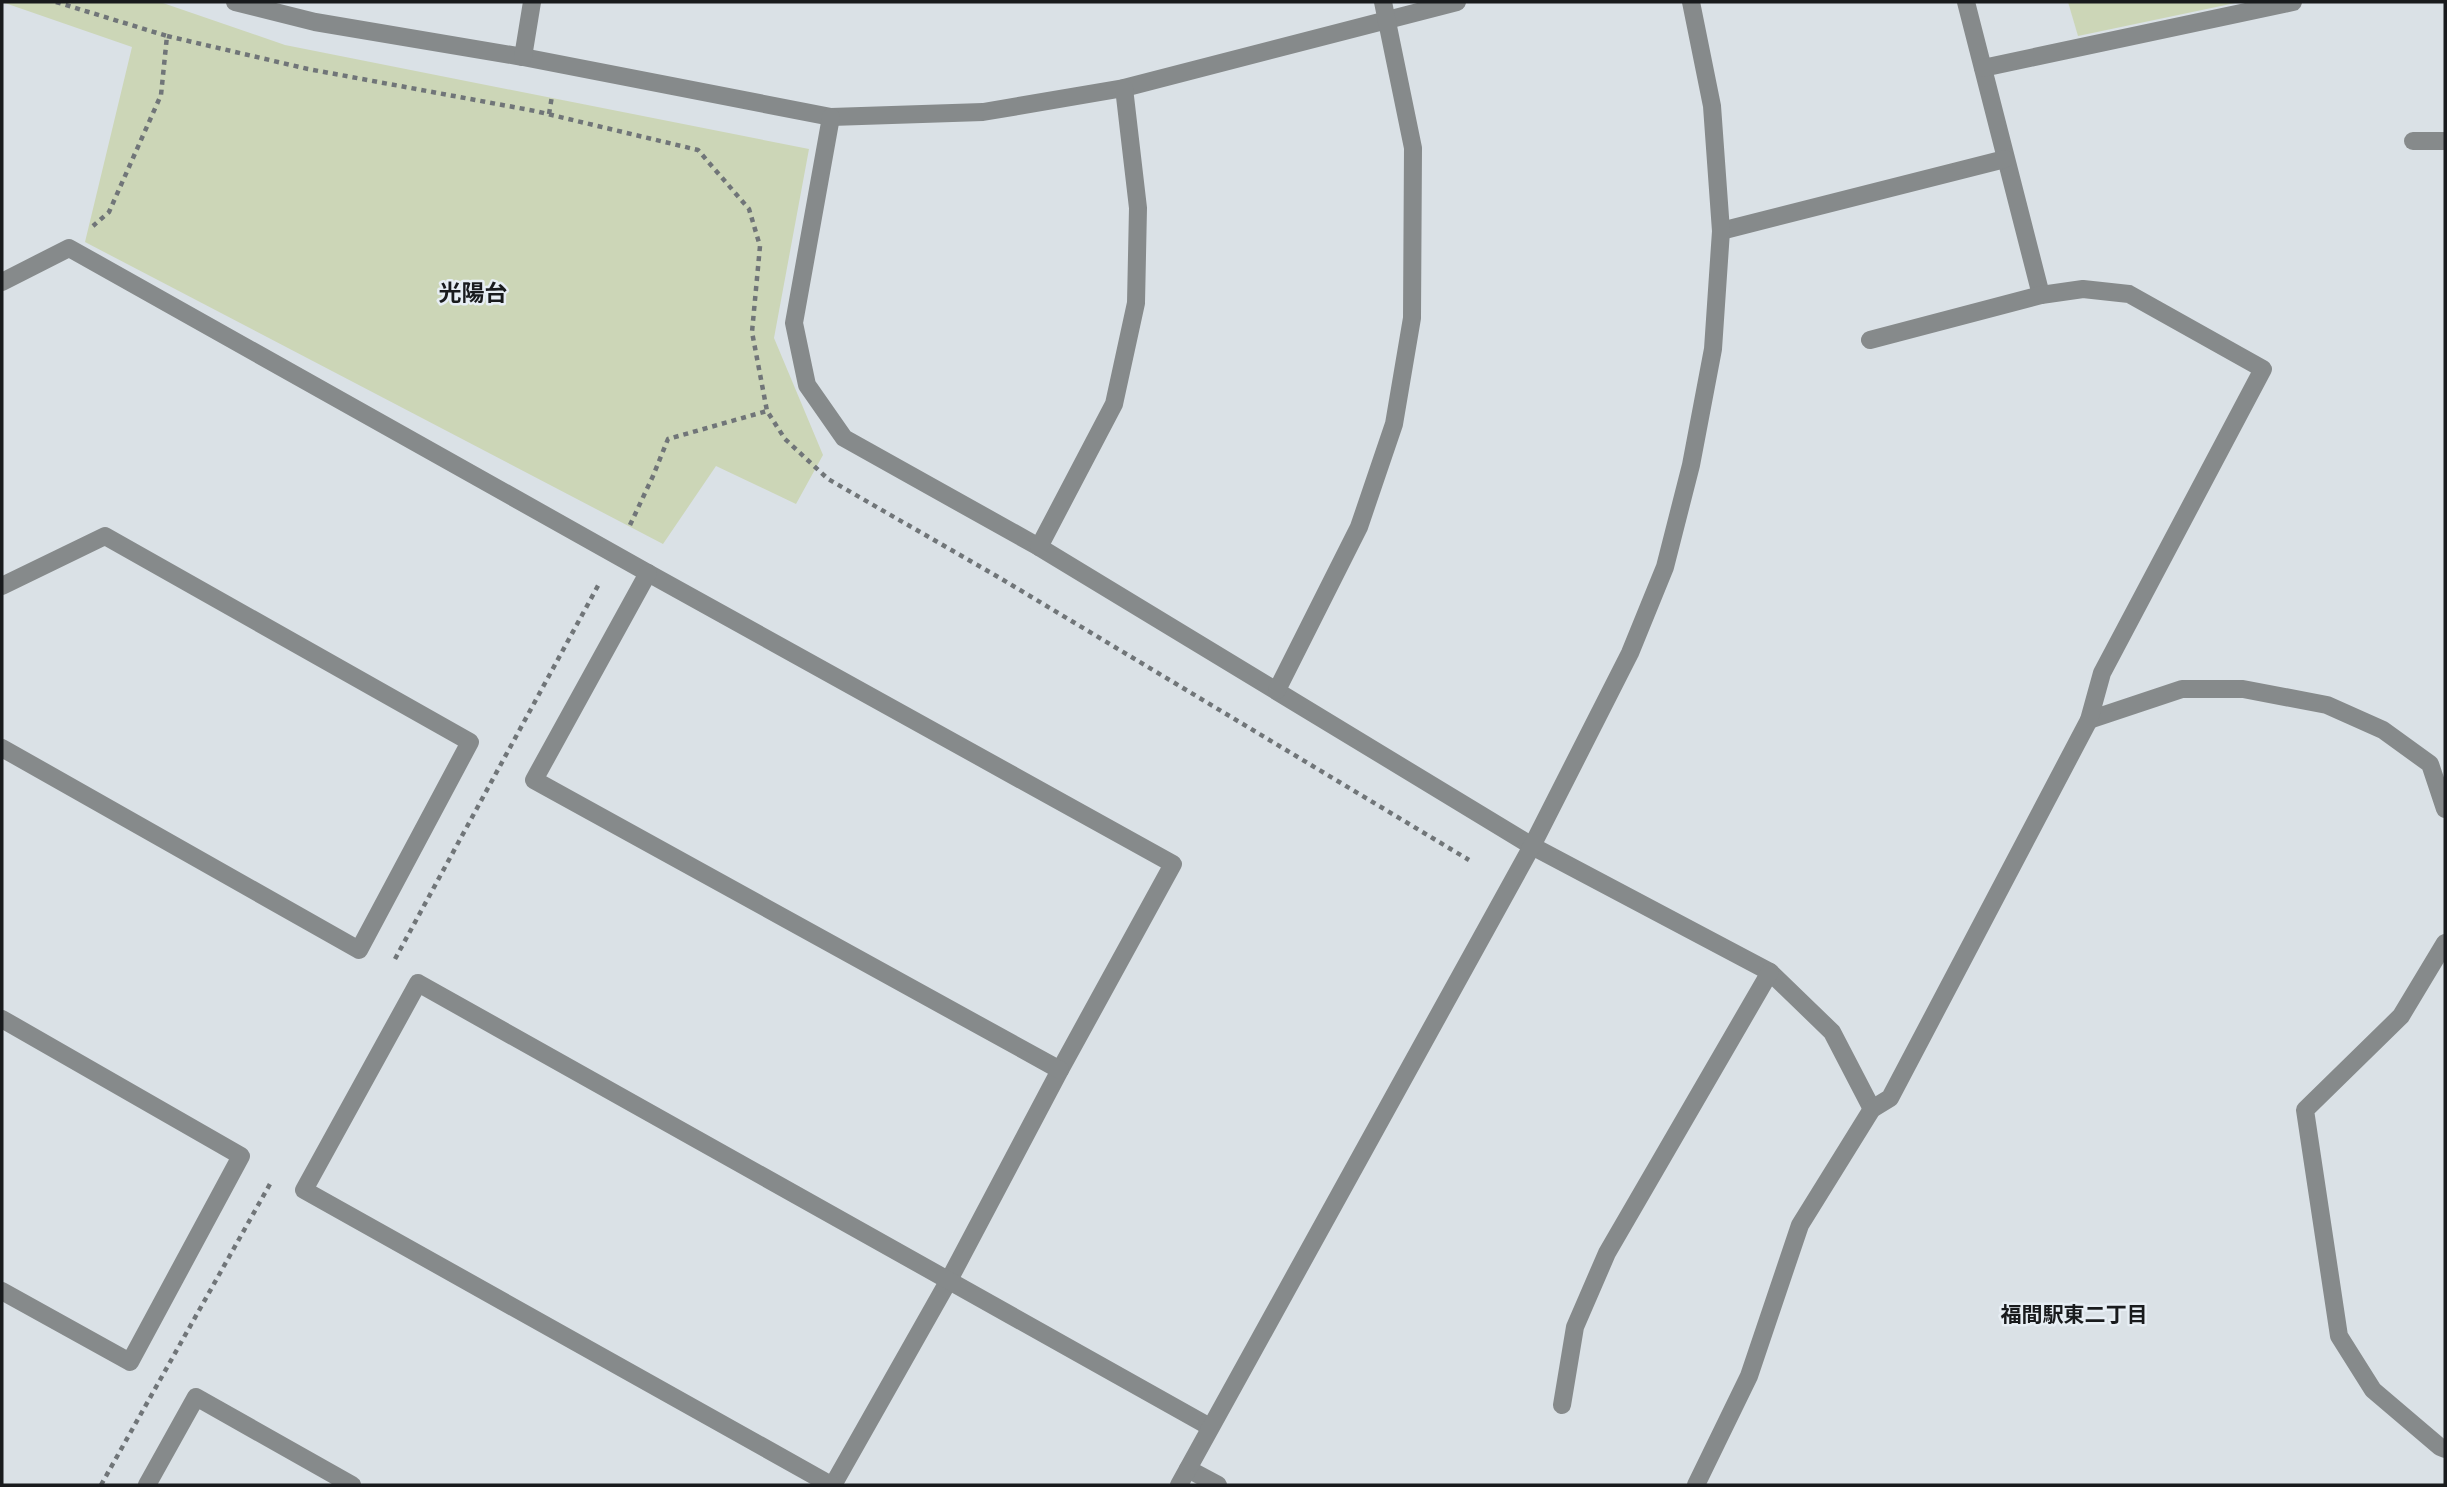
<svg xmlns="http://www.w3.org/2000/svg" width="2447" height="1487" font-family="'Open Sans','Noto Sans JP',sans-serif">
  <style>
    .green { fill: #ccd6b7 }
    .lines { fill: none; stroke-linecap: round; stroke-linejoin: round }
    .path { stroke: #707578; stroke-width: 4.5; stroke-dasharray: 5 5; stroke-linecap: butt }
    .minor { stroke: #868a8b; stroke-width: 18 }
    .tertiary { stroke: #868a8b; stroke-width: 18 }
    .labels { text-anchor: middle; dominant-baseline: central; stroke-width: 5; stroke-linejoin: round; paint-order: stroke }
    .neighbourhood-label { font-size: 21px; font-weight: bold; fill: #191b1d; stroke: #e7eef4 }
    .quarter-label { font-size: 23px; font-weight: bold; fill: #191b1d; stroke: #e7eef4 }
  </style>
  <rect width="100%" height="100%" fill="#dae1e6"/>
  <g class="green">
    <path d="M2,2H160L285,45L809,149L774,338L823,455L796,504L716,466L663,544L85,242L132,47Z"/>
    <path d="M2068,2H2240L2078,36Z"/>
  </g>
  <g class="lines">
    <g class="path">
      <path d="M56,2L167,36L161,95L109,212L93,226"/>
      <path d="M167,36L308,69L535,111L698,150L749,209L760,246L752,332L767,411L785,439L828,479L1000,578L1469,860"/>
      <path d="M549,114L552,96"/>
      <path d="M630,525L653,476L668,439L767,411"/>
      <path d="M395,959L600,582"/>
      <path d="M101,1485L270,1184"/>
    </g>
    <g class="minor">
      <path d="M235,2L315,22L523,57L831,117L983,112L1124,88L1457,2"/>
      <path d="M1966,2L2041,295"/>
      <path d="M523,57L532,2"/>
      <path d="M1983,68L2293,2"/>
      <path d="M831,117L794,323L807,385L844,438L1039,547L1532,846L1770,972L1832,1032L1872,1109"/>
      <path d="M2413,141H2445"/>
      <path d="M1721,231L2005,159"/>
      <path d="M2,282L69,248L648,573L1173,864L1060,1070L949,1280L833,1485"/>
      <path d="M1039,547L1114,404L1136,303L1138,208L1124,88"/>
      <path d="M648,573L534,780L1060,1070"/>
      <path d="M2,586L105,536L470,742L359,950L2,748"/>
      <path d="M1277,690L1359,527L1394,424L1412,318L1413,148L1383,2"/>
      <path d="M2089,720L2182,689H2243L2327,705L2383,730L2430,764L2445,809"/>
      <path d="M2445,943L2401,1016L2305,1110L2339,1336L2373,1390L2440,1447L2445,1449"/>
      <path d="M2,1019L241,1156L130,1362L2,1291"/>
      <path d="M1562,1405L1575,1327L1607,1253L1770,972"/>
      <path d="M1188,1469L1218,1485"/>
      <path d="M147,1485L196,1397L352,1485"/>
      <path d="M831,1485L304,1190L418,983L1210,1427"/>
      <path d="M1696,1485L1749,1376L1800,1225L1872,1109L1890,1098L2089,720L2102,673L2263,369L2129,294L2083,289L2041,295L1870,340"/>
    </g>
    <path class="tertiary" d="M1179,1485L1532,846L1630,653L1665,567L1691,465L1713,349L1721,231L1712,106L1691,2"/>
  </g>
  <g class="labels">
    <g class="neighbourhood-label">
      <text x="2074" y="1314">福間駅東二丁目</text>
    </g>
    <g class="quarter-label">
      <text x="473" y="292">光陽台</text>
    </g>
  </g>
  <rect width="2447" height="1487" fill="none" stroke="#191b1d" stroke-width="7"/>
</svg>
